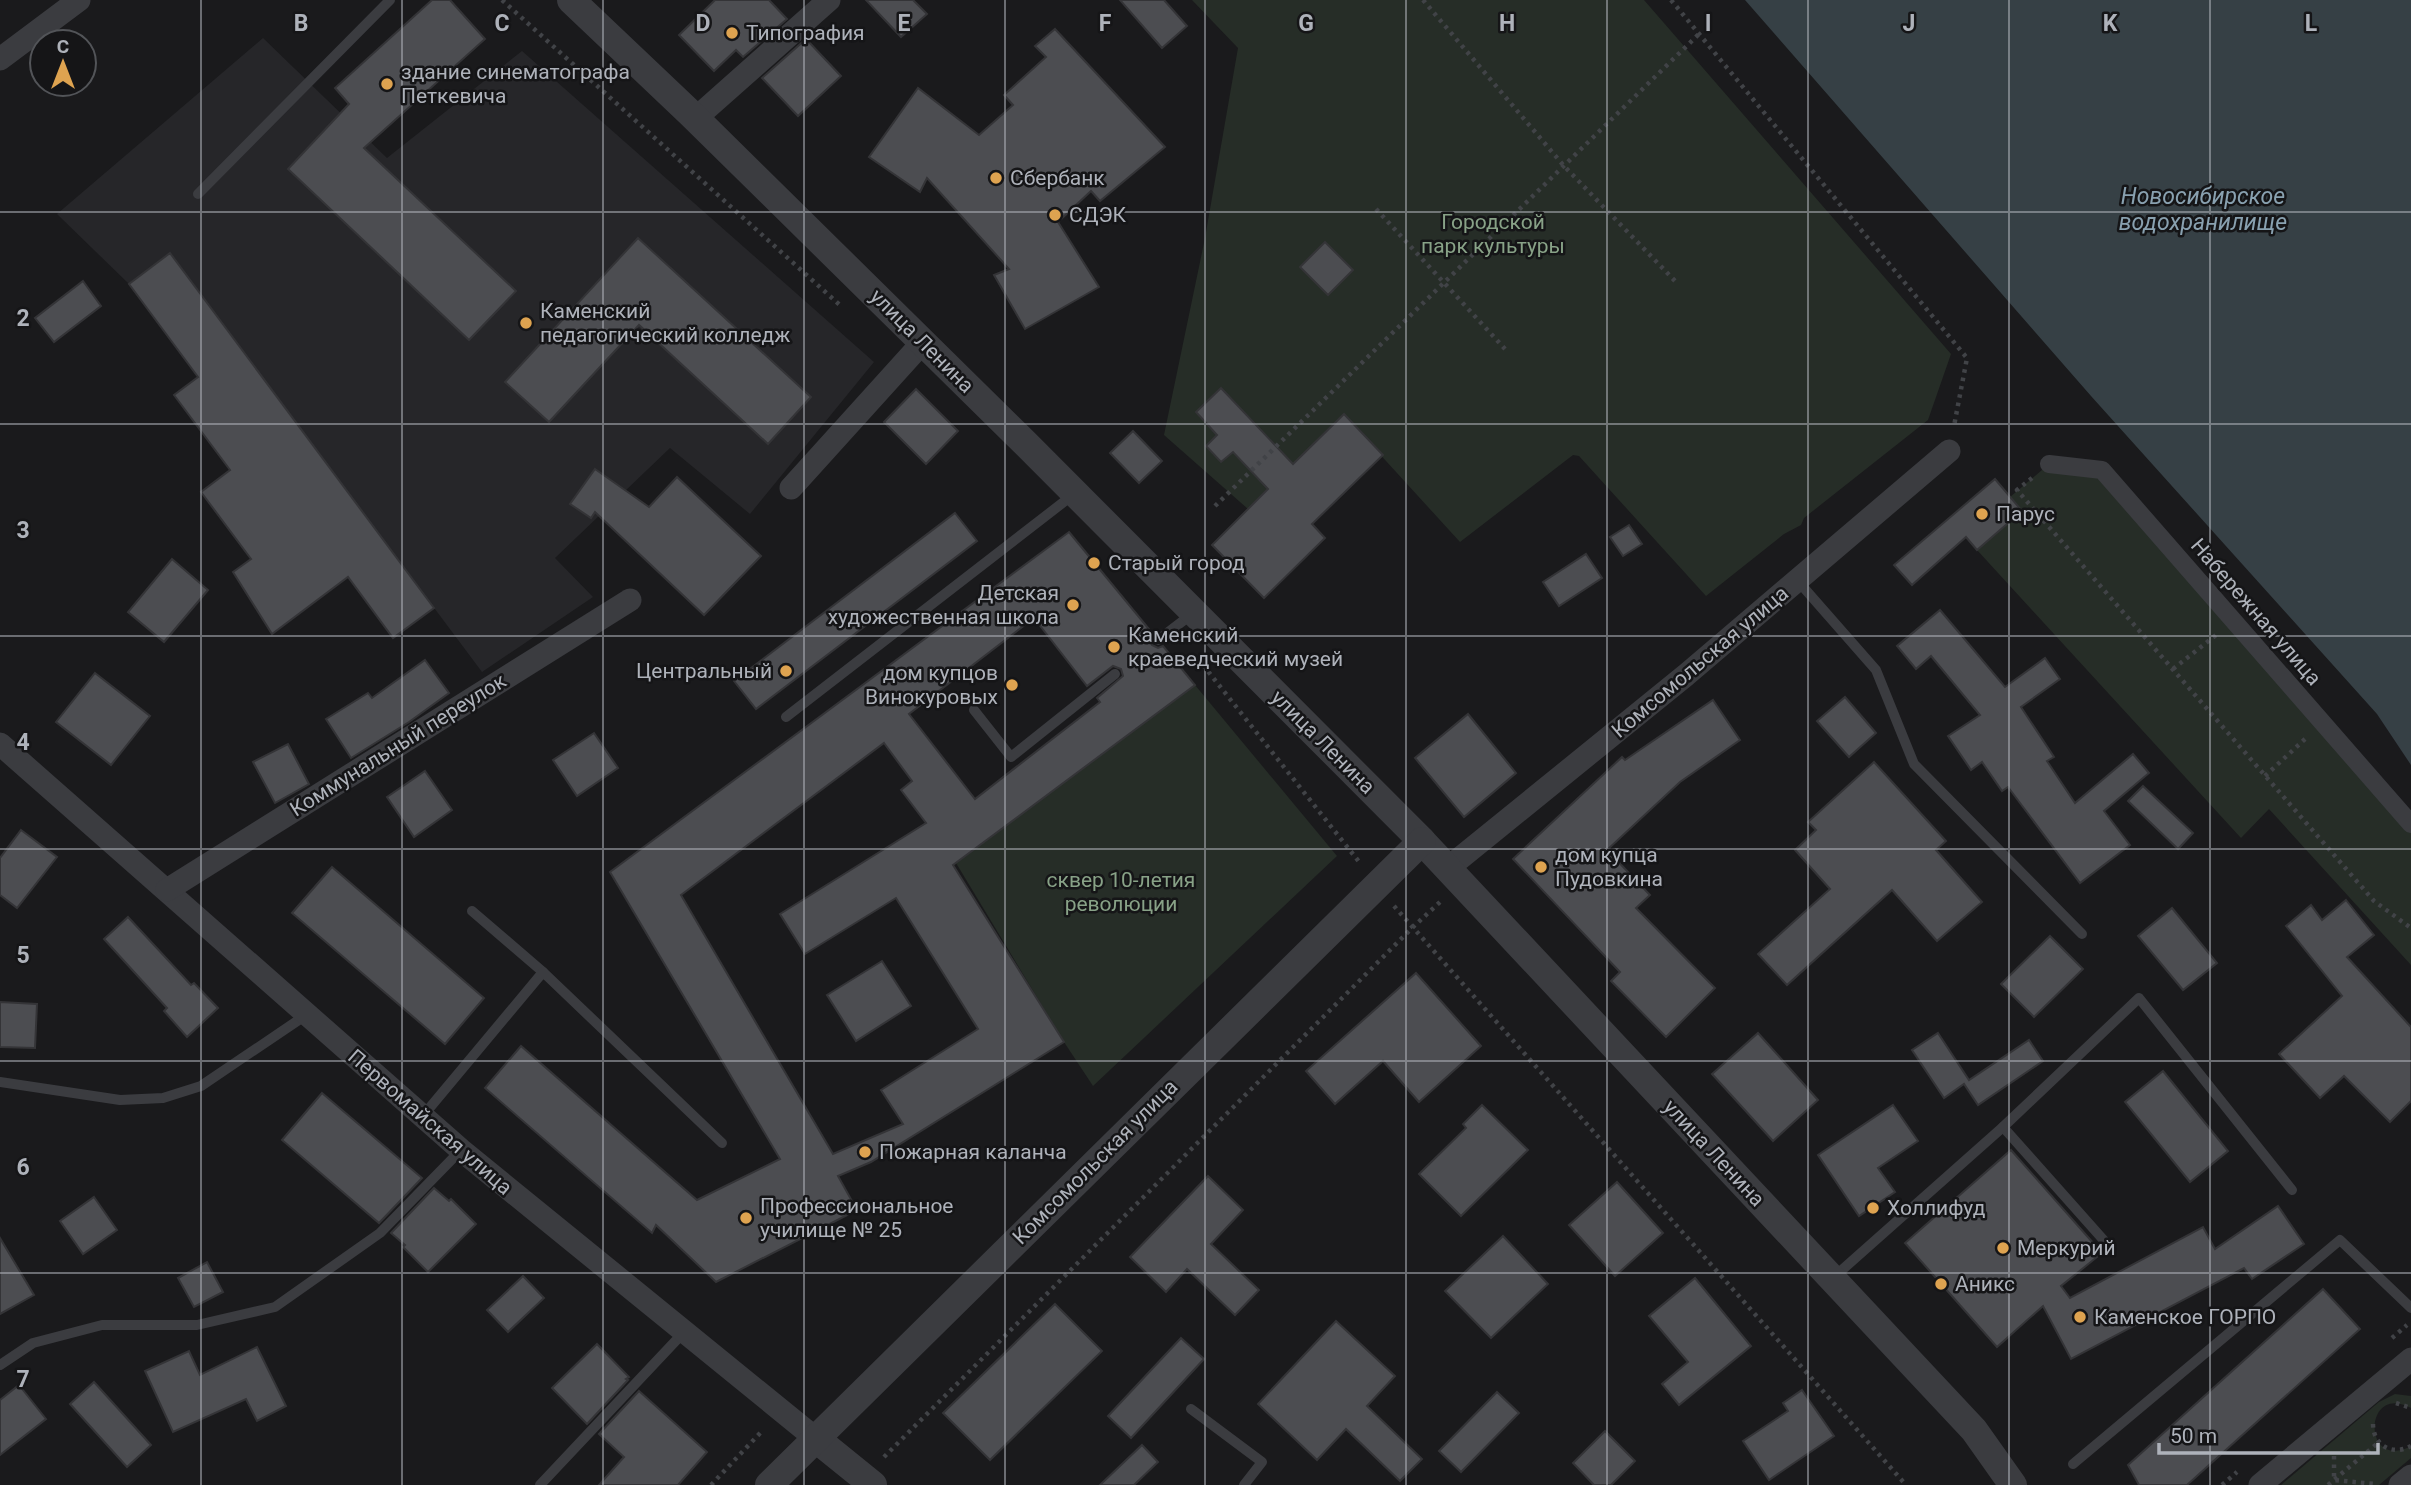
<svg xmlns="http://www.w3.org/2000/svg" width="2411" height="1485" font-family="Roboto,sans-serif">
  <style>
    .built { fill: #262629 }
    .green { fill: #262d27 }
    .water { fill: #364045 }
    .building { fill: #4c4d51; stroke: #343437; stroke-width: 2; fill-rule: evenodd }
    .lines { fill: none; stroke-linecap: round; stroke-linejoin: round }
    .path { stroke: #414347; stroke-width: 4.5; stroke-dasharray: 3.5 5; stroke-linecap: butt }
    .service { stroke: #3b3c40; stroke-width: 10 }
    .pedestrian { stroke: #3b3c40; stroke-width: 18 }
    .minor { stroke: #3b3c40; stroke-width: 23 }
    .tertiary { stroke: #3b3c40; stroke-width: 28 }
    .grid { fill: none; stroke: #aeb2ba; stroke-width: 2; stroke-opacity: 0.55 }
    .poi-dot { fill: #dea350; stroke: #151517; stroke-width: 2.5 }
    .labels { text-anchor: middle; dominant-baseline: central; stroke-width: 5; stroke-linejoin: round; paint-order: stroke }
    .poi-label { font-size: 21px; fill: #aeb2ba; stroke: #151517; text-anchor: start }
    .park-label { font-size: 21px; fill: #88a287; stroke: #151517 }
    .street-label { font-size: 21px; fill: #aeb2ba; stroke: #151517 }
    .water-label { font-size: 23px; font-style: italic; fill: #89a1b0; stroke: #151517 }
    .grid-label { font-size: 23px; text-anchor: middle; font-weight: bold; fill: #aeb2ba; stroke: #151517; stroke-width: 5; stroke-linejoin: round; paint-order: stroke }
  </style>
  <rect width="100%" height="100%" fill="#1a1a1c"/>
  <path class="built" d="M263,38L387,158L522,51L874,362L750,514L670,448L555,558L593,597L482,672L170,254L129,284L57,214Z"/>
  <g class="green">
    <path d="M1192,0H1644L1951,354L1928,420L1804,518L1801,525L1784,534L1706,596L1579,456L1573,455L1460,542L1344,415L1248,509L1164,435L1205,238L1238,48Z"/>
    <path d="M2049,464L2102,470L2411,824V965L2269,809L2241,838L1977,550L2022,511L2010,497Z"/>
    <path d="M1195,685L1337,856L1093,1086L1064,1042L956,863Z"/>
    <path d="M2395,1394L2411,1396V1408C2363,1382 2362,1472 2411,1446V1458L2379,1485H2281L2379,1402Z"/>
  </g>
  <path class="water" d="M1745,0H2411V765L2377,714L2091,396Z"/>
  <g class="building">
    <path d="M432,0H450L485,39L364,148L516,291L469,340L288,169L349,104L335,88Z"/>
    <path d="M715,0H769L787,19L743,57L736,50L714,71L679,35Z"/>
    <path d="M866,0H913L927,14L901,37Z"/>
    <path d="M1120,0H1164L1187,26L1162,48Z"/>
    <path d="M1055,29L1165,147L1100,201L1091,191L1058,222L1099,287L1025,329L994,275L1009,269L927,178L920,192L869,157L918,88L979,135L1013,105L1004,95L1046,57L1035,46Z"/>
    <path d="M806,39L841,76L798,116L762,78Z"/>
    <path d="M638,238L811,397L768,444L639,325L549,422L505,382Z"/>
    <path d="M1325,242L1353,270L1328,295L1300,267Z"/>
    <path d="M170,253L434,608L393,638L348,577L272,634L233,572L251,559L201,492L230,470L174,395L198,377L129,284Z"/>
    <path d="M83,281L101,306L54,342L35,318Z"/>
    <path d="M1221,388L1293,464L1344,414L1383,455L1312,524L1325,538L1264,598L1212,545L1268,489L1233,452L1221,462L1206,446L1217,435L1196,412Z"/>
    <path d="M916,389L958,431L926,464L884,422Z"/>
    <path d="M1133,431L1162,461L1139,483L1110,453Z"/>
    <path d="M595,469L649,507L677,477L761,556L704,615L595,512L591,518L570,504Z"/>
    <path d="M1995,479L2022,511L1977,550L1966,537L1912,585L1894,565Z"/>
    <path d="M955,513L977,541L756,709L734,681Z"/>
    <path d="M1629,525L1642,544L1623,556L1610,537Z"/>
    <path d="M1069,532L1153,634L1150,640L1152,645L1158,648L1163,646L1195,685L953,865L1064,1042L871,1162L838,1176L857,1210L716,1282L656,1225L652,1233L485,1088L521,1046L697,1200L780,1159L610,872ZM1034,618L1087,686L1113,666L1121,669L1123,676L1097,698L1100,702L975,799L909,714ZM884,743L912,781L901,790L926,823L780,914L805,954L896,898L978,1029L881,1090L903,1124L833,1154L681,895Z"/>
    <path d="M1586,554L1602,578L1559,606L1543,582Z"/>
    <path d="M172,559L208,590L164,642L128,612Z"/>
    <path d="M1940,610L2005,687L2045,658L2060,679L2021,707L2054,757L2047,761L2075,803L2133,754L2149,773L2104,811L2130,845L2080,883L2008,787L2002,791L1982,762L1971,770L1948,736L1980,715L1931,656L1916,669L1897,646Z"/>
    <path d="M425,660L449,693L409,722L351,758L326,719L368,693L372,698Z"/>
    <path d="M95,673L150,716L111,765L56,722Z"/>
    <path d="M1845,697L1876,733L1849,757L1817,721Z"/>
    <path d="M1713,700L1740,740L1680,782L1607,850L1650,895L1636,908L1715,988L1666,1037L1611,981L1620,972L1513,859L1622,757L1625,760Z"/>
    <path d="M1468,714L1516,773L1464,817L1415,758Z"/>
    <path d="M594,733L618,768L577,796L553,760Z"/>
    <path d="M288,744L309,784L275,803L253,762Z"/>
    <path d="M1874,762L1946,841L1936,850L1982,902L1937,941L1892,890L1787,985L1758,954L1830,889L1795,850L1816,830L1808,822Z"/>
    <path d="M425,771L452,810L414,837L387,797Z"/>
    <path d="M2143,786L2193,833L2178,849L2128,801Z"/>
    <path d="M21,830L57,857L17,908L0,895V858Z"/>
    <path d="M332,867L484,998L445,1044L292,913Z"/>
    <path d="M2346,900L2374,935L2347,957L2411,1027V1101L2390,1122L2344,1076L2320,1098L2279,1054L2342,996L2286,926L2311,905L2322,920Z"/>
    <path d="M2172,908L2217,963L2183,990L2138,936Z"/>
    <path d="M128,917L191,985L194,983L218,1008L187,1037L164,1011L167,1008L104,939Z"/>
    <path d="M2050,936L2083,969L2034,1017L2001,984Z"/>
    <path d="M882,961L911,1006L856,1041L827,995Z"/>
    <path d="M1416,973L1481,1046L1419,1102L1383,1061L1335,1104L1306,1071Z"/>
    <path d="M0,1002L37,1004L35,1048L0,1047Z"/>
    <path d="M1758,1033L1818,1100L1773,1141L1712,1074Z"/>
    <path d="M1938,1033L1969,1080L2029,1040L2043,1061L1978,1105L1964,1084L1944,1098L1912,1050Z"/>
    <path d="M2163,1071L2228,1151L2190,1182L2125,1102Z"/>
    <path d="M322,1093L422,1178L379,1223L282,1140Z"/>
    <path d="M1482,1105L1528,1150L1461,1216L1419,1174L1466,1128L1463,1124Z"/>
    <path d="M1893,1105L1918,1141L1878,1168L1895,1192L1859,1216L1818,1155Z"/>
    <path d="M2011,1150L2102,1253L2061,1286L2070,1298L2203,1227L2215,1249L2278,1206L2304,1244L2252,1279L2244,1268L2071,1359L2043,1306L1997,1347L1905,1243Z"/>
    <path d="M1208,1176L1243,1210L1211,1244L1259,1290L1235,1315L1187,1269L1166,1292L1130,1257Z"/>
    <path d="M1617,1182L1663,1233L1615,1276L1569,1225Z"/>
    <path d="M434,1188L449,1201L451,1199L476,1224L428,1272L403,1247L405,1245L391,1233Z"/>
    <path d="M94,1197L117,1230L83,1254L60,1221Z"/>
    <path d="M1503,1236L1548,1284L1491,1338L1445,1291Z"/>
    <path d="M0,1238L34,1295L0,1314Z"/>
    <path d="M207,1262L223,1292L194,1307L178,1278Z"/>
    <path d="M523,1276L544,1298L508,1332L487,1310Z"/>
    <path d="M1695,1278L1751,1346L1679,1405L1662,1384L1688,1362L1649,1316Z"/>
    <path d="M2323,1289L2360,1329L2187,1485H2139L2128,1465Z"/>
    <path d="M1055,1304L1102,1351L990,1460L943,1413Z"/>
    <path d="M1336,1321L1395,1376L1367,1406L1422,1459L1400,1481L1346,1429L1317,1460L1258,1404Z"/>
    <path d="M1181,1338L1204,1359L1131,1438L1108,1416Z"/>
    <path d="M597,1344L629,1377L626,1379L628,1380L587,1424L552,1388Z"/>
    <path d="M257,1347L286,1406L257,1421L246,1399L173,1432L145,1371L189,1351L200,1375Z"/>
    <path d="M94,1382L151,1445L127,1467L70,1404Z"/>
    <path d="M19,1385L46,1419L0,1455V1400Z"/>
    <path d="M1802,1390L1834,1436L1769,1480L1743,1441L1788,1411L1783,1403Z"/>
    <path d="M639,1391L707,1452L678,1485H599L624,1457L599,1434Z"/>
    <path d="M1497,1392L1519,1413L1461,1472L1439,1451Z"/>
    <path d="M1605,1431L1635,1461L1611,1485H1594L1573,1463Z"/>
    <path d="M1142,1445L1158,1462L1134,1485H1100Z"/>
  </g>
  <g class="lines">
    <g class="path">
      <path d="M502,0L842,307"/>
      <path d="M1423,0L1564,166L1676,282"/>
      <path d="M1671,0L1967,358L1954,426"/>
      <path d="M1376,209L1505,349"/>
      <path d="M2032,478L2017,490L2374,901L2411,928"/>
      <path d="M1215,506L1700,33"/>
      <path d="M1203,665L1360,863"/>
      <path d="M2173,669L2216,635"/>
      <path d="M2265,776L2305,739"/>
      <path d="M1394,906L1906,1485"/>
      <path d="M2392,1338L2407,1325"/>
      <path d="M2396,1403L2411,1408"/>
      <path d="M2373,1424C2373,1446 2393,1456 2411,1446"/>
      <path d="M2334,1456V1480L2375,1484"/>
      <path d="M884,1457L1412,928L1440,902"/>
      <path d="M711,1485L763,1430"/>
      <path d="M2222,1485L2237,1472"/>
      <path d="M2328,1485L2379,1442"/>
    </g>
    <g class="service">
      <path d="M198,194L390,0"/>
      <path d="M1797,580L1876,670L1914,764L2082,934"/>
      <path d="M1158,640L1192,614"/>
      <path d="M974,710L1011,757L1115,674"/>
      <path d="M786,717L1074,494"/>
      <path d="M472,911L543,972"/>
      <path d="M0,1082L120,1100L163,1098L201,1086L306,1015"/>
      <path d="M422,1117L543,972L722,1143"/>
      <path d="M2003,1127L2108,1245"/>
      <path d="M1834,1277L2003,1127L2139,998L2292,1190"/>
      <path d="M0,1365L33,1343L102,1325H197L275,1307L380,1233L461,1150"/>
      <path d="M1191,1409L1262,1462L1244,1485"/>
      <path d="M2073,1464L2340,1240L2411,1308"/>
      <path d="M540,1485L684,1332"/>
    </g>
    <path class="pedestrian" d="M2049,464L2102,470L2411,824"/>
    <g class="minor">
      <path d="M0,59L79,0"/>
      <path d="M696,118L829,0"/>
      <path d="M791,488L923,342"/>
      <path d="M0,744L461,1150L815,1438"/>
      <path d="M1448,868L1686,675L1949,451"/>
      <path d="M167,890L630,600"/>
      <path d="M2260,1485L2411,1359"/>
      <path d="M2400,1485L2411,1476"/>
    </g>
    <g class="tertiary">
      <path d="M571,0L690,113L1024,442L1422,841L1974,1430L2013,1485"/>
      <path d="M815,1438L873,1485"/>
      <path d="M769,1485L1422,841"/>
    </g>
  </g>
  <path class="grid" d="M201,0V1485M402,0V1485M603,0V1485M804,0V1485M1005,0V1485M1205,0V1485M1406,0V1485M1607,0V1485M1808,0V1485M2009,0V1485M2210,0V1485M0,212H2411M0,424H2411M0,636H2411M0,849H2411M0,1061H2411M0,1273H2411"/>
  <g class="poi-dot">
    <circle cx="732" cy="33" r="7"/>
    <circle cx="387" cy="84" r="7"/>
    <circle cx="996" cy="178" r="7"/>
    <circle cx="1055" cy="215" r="7"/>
    <circle cx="526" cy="323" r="7"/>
    <circle cx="1982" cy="514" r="7"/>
    <circle cx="1094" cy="563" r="7"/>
    <circle cx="1073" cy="605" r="7"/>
    <circle cx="1114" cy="647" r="7"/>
    <circle cx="786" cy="671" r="7"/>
    <circle cx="1012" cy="685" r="7"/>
    <circle cx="1541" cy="867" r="7"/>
    <circle cx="865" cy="1152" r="7"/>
    <circle cx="1873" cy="1208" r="7"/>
    <circle cx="746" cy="1218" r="7"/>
    <circle cx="2003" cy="1248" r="7"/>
    <circle cx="1941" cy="1284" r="7"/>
    <circle cx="2080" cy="1317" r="7"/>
  </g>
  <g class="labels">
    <g class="poi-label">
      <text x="746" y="33">Типография</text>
      <text x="401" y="72">здание синематографа<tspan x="401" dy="24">Петкевича</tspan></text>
      <text x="1010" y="178">Сбербанк</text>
      <text x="1069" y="215">СДЭК</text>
      <text x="540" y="311">Каменский<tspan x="540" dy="24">педагогический колледж</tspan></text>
      <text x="1996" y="514">Парус</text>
      <text x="1108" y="563">Старый город</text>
      <text x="1059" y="593" text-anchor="end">Детская<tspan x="1059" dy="24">художественная школа</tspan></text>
      <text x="1128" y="635">Каменский<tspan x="1128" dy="24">краеведческий музей</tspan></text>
      <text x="772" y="671" text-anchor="end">Центральный</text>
      <text x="998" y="673" text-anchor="end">дом купцов<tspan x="998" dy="24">Винокуровых</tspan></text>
      <text x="1555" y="855">дом купца<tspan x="1555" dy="24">Пудовкина</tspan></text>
      <text x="879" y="1152">Пожарная каланча</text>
      <text x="760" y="1206">Профессиональное<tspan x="760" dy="24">училище № 25</tspan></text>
      <text x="1887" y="1208">Холлифуд</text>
      <text x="2017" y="1248">Меркурий</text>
      <text x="1955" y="1284">Аникс</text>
      <text x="2094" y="1317">Каменское ГОРПО</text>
    </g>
    <g class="park-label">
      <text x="1493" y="222">Городской<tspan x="1493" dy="24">парк культуры</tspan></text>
      <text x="1121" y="880">сквер 10-летия<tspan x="1121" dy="24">революции</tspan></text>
    </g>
    <g class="street-label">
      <text transform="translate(922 341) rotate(45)">улица Ленина</text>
      <text transform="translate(2256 612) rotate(49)">Набережная улица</text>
      <text transform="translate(1700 662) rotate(-40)">Комсомольская улица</text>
      <text transform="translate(1323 742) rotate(45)">улица Ленина</text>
      <text transform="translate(398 745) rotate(-32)">Коммунальный переулок</text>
      <text transform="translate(430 1122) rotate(41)">Первомайская улица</text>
      <text transform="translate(1714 1153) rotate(47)">улица Ленина</text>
      <text transform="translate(1095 1162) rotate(-45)">Комсомольская улица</text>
    </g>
    <g class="water-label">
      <text x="2203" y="196">Новосибирское<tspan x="2203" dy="26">водохранилище</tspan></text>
    </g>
  </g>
  <g class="grid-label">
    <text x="301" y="31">B</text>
    <text x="502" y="31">C</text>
    <text x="703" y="31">D</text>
    <text x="904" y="31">E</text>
    <text x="1105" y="31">F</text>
    <text x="1306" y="31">G</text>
    <text x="1507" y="31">H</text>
    <text x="1708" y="31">I</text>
    <text x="1909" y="31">J</text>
    <text x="2110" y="31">K</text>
    <text x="2311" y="31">L</text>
    <text x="23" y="326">2</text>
    <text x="23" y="538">3</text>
    <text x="23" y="750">4</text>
    <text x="23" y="963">5</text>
    <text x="23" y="1175">6</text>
    <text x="23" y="1387">7</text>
  </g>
  <g transform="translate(63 63)"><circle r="33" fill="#151517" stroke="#525458" stroke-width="2"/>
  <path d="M0-5L12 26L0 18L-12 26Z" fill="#dea350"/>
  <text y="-10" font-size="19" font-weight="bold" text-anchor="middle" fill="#aeb2ba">С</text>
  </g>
  <path d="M2159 1443v10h219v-10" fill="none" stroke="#aeb2ba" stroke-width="3.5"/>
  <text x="2170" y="1443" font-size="21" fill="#aeb2ba" stroke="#151517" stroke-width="5" paint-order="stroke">50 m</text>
</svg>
